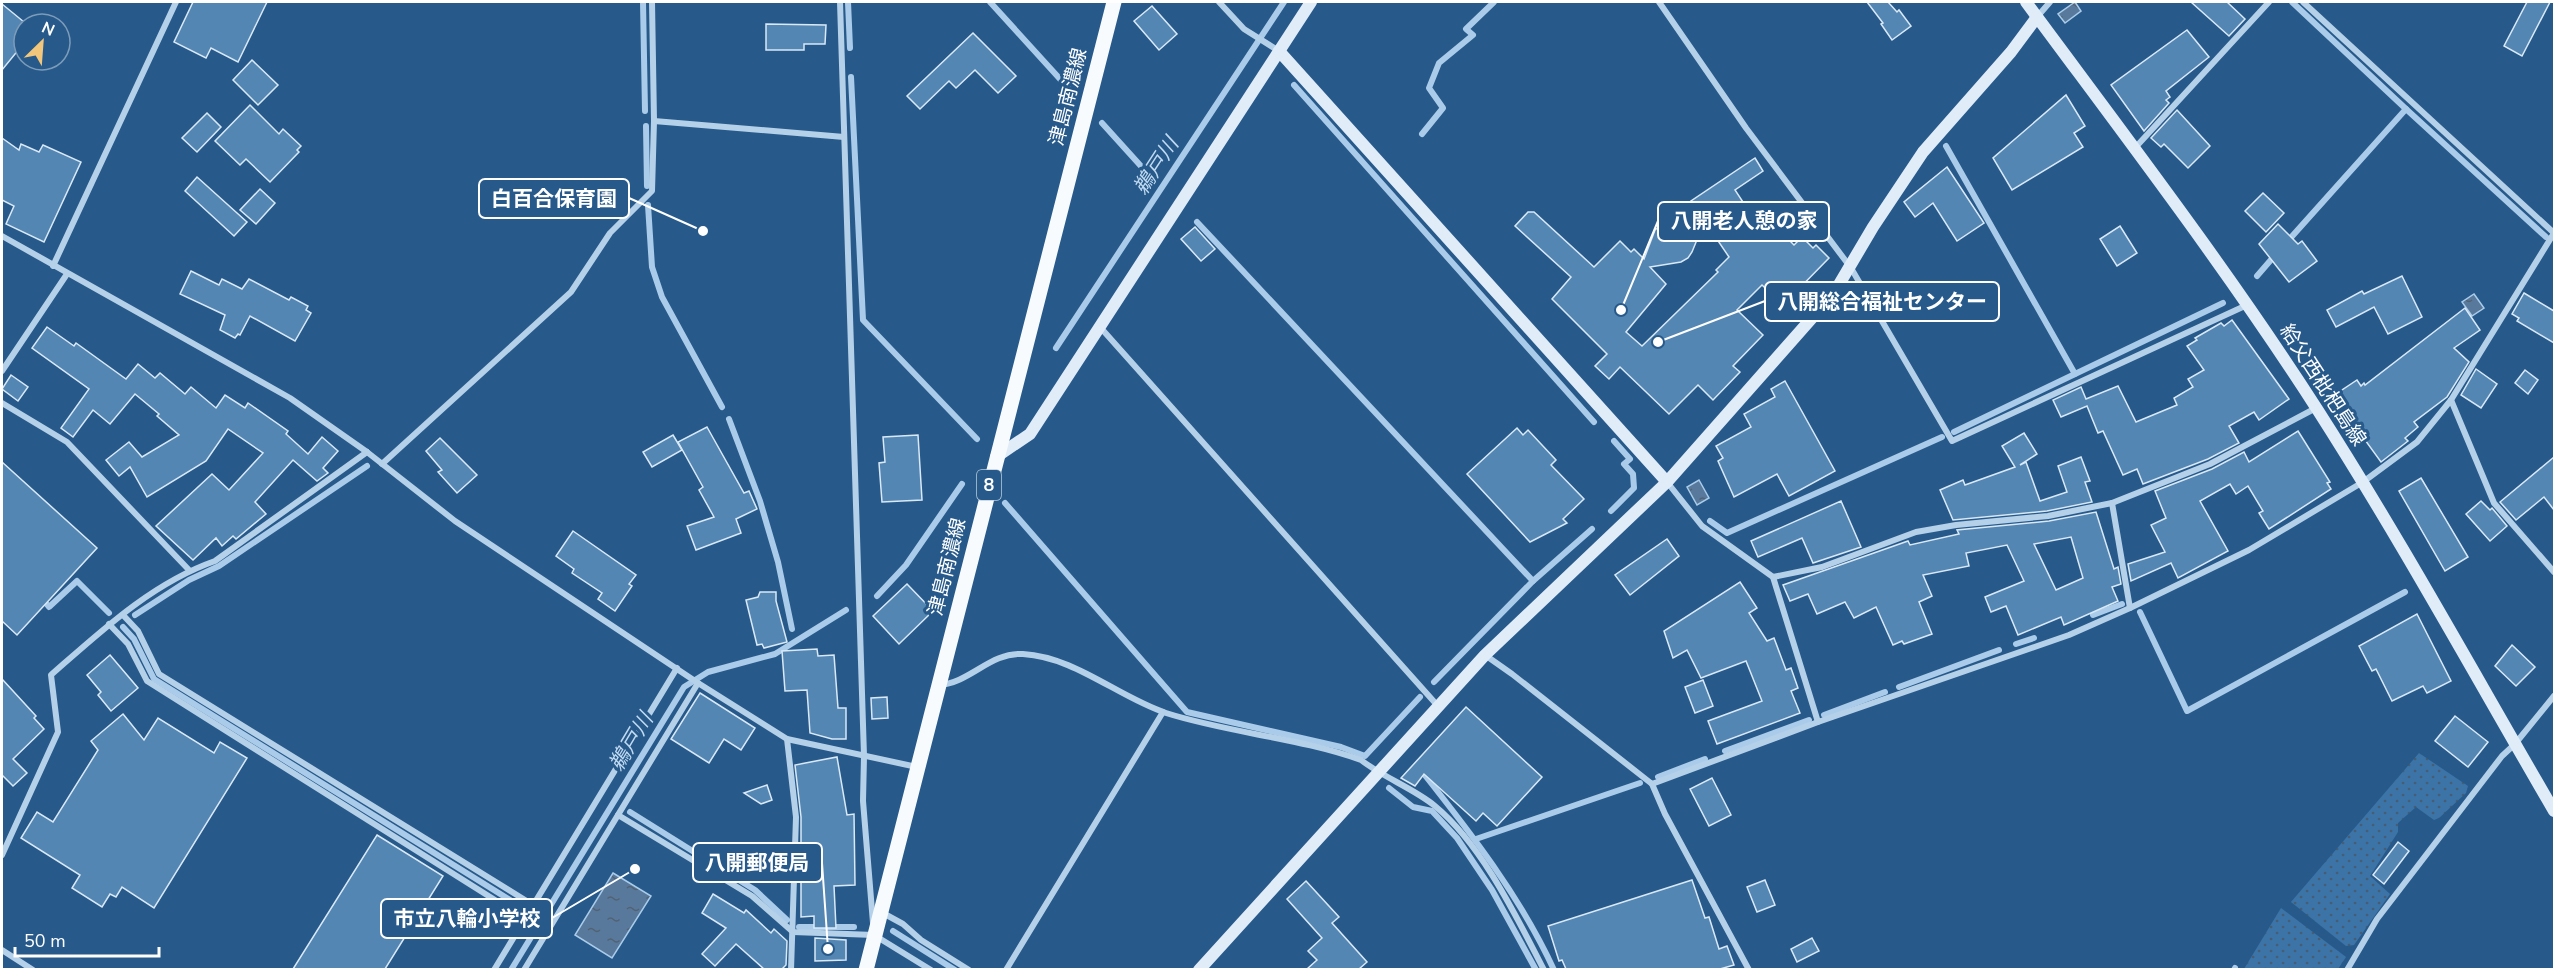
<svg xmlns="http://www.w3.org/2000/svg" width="2556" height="971" font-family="'Nunito Sans','Noto Sans JP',sans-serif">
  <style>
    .grass { fill: url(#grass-dots) }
    .water { fill: url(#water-ripples); stroke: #aaccea; stroke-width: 1.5 }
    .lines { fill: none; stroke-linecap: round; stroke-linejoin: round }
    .stream { stroke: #aaccea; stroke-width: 6 }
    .building { fill: #5486b3; stroke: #d9e9f7; stroke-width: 1.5; fill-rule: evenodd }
    .street { stroke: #b5d1ea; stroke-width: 6 }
    .secondary { stroke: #e0ecf8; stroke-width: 12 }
    .primary { stroke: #f8fbfe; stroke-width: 15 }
    .labels { text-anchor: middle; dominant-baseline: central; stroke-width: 6; stroke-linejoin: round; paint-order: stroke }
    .shield { fill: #275a8b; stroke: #becedc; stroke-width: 1.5 }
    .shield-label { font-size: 18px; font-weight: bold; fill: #fff }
    .street-label { font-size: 20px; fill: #fff; stroke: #275a8b }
    .water-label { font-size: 21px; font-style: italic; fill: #c1daf1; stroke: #275a8b }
    .leader { fill: none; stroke: #fff; stroke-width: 2 }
    .callout-dot { fill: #fff; stroke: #275a8b; stroke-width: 2 }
    .callout { fill: #275a8b; stroke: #fff; stroke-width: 2 }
    .callout-label { font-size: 21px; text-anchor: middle; font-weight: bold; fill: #fff }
  </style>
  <defs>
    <pattern id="grass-dots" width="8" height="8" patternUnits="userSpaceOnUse" patternTransform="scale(1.5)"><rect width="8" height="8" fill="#3c74a7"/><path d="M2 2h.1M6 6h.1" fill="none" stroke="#455e75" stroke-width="1.8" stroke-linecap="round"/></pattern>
    <pattern id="water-ripples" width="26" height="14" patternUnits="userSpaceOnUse" patternTransform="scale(1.5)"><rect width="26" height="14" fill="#58799b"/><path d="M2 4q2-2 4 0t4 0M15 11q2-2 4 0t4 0" fill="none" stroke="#526274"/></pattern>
  </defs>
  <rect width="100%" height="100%" fill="#275a8b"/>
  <g class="grass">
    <path d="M2419,753L2468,786L2466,793L2439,818L2434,820L2416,807L2398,823V832L2370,876L2390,894L2354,945L2346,946L2291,902Z"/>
    <path d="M2281,908L2346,957L2338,969H2244Z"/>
  </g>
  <g class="water">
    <path d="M2075,2L2081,11L2065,23L2058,14Z"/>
    <path d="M2474,294L2484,308L2472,316L2462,302Z"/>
    <path d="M1699,480L1709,498L1697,505L1687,487Z"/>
    <path d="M613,873L651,896L612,958L575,935Z"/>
  </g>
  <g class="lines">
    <g class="stream">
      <path d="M643,2L645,111"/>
      <path d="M848,2L850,48"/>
      <path d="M990,2L1070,90"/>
      <path d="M851,77L863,320L977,439"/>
      <path d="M1294,85L1594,422"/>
      <path d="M2406,109L2546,237"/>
      <path d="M1102,123L1149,175"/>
      <path d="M646,126L647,186"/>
      <path d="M1422,134L1443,108L1429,88L1439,63L1473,35L1466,29L1494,2"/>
      <path d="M1946,146L2075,374"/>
      <path d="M648,205L652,267L662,297L722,407"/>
      <path d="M1197,222L1533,581"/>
      <path d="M2287,242L2406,109L2292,2"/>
      <path d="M2257,276L2276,254"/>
      <path d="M1056,348L1284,2"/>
      <path d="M729,419L760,501L778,562L792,629"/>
      <path d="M1954,432L2223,303"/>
      <path d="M1005,503L1187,712L1341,747L1365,756L1420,697"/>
      <path d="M1611,511L1634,488L1633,474L1624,464L1630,459L1614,441"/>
      <path d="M1710,521L1727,533L1942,437"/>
      <path d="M877,596L906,565L962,484"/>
      <path d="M41,597L49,607L77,581L109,613"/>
      <path d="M2140,612L2187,711L2405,592"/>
      <path d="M135,615L189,580L219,566L367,466"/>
      <path d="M2093,615L2122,604"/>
      <path d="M123,627L134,639L154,679L523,908"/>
      <path d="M2016,644L2034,638"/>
      <path d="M1434,682L1533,581L1592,529"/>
      <path d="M1899,687L1999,650"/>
      <path d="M1824,715L1885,692"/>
      <path d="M1725,751L1809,720"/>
      <path d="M1420,769C1470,832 1520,896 1554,970"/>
      <path d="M1658,777L1705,759"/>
      <path d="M1389,788L1413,807L1432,811L1457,838L1492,890L1536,970"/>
      <path d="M630,812L755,890L787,920"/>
      <path d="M1476,839L1640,783"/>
      <path d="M799,927H854"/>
      <path d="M893,931L955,970"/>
      <path d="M511,970L684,687L708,672L775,654L846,610"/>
      <path d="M2234,970L2235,968"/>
    </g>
  </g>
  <g class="building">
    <path d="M193,2H267L238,62L211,48L206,58L174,42Z"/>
    <path d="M1867,2H1888L1897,12L1899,10L1911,26L1892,40L1881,24L1883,23Z"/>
    <path d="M2191,2H2227L2245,19L2229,36Z"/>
    <path d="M2527,2H2550L2522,56L2504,46Z"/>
    <path d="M2,4L24,22V43L2,70Z"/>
    <path d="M1152,6L1177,34L1159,50L1134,21Z"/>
    <path d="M766,24L826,25L825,44H804V50H766Z"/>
    <path d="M2187,30L2209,57L2166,91L2170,97L2166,100L2169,103L2144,131L2111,85Z"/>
    <path d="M973,33L1016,76L998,93L975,70L956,88L949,81L920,109L907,96Z"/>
    <path d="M252,60L278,85L258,105L233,80Z"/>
    <path d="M2066,95L2085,126L2074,133L2083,147L2012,190L1993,158Z"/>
    <path d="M250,105L279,134L283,129L301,146L297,150L299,152L270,182L246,159L240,165L215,141Z"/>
    <path d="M2177,110L2210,146L2188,168L2164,144L2161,147L2151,138Z"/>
    <path d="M207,113L221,127L197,152L182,138Z"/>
    <path d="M2,138L19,150L21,144L39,152L43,145L81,162L44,242L6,224L14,206L2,200Z"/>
    <path d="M1755,158L1763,171L1735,190L1760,228L1768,219L1794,245L1802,237L1813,248L1816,245L1829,258L1783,305L1762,285L1737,310L1763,335L1733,366L1740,372L1713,400L1698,385L1669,414L1620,367L1609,379L1595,366L1607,354L1552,299L1571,277L1515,226L1528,212H1534L1594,267L1620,241L1631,252L1634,249L1644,259L1655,230L1666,221L1674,220L1703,225L1692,252L1688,258L1681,262L1650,267L1666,284L1626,332L1642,346L1718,272L1716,270L1729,257L1691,201Z"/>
    <path d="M1947,167L1984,223L1957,241L1933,203L1915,217L1904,202Z"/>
    <path d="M197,177L247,222L234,236L185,191Z"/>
    <path d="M260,189L275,203L256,224L240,210Z"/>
    <path d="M2263,193L2284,213L2266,232L2245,211Z"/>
    <path d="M2278,224L2298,244L2302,241L2317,261L2289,282L2259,244Z"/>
    <path d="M2120,226L2137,253L2117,266L2100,239Z"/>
    <path d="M1195,227L1215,249L1201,261L1181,239Z"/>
    <path d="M191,271L219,285L222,279L242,289L249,279L289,300L291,297L308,306L306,310L311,313L295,341L250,316L240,335L238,334L235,338L220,330L225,315L180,294Z"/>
    <path d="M2402,276L2422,317L2388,334L2374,307L2336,327L2327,310L2362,291L2364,294Z"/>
    <path d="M2524,293L2554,311V343L2517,321L2519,318L2512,314Z"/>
    <path d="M2465,308L2480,330L2454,348L2469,362L2447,397L2414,422L2418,427L2405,438L2408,441L2381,462L2333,396L2357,380L2361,386L2364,383L2365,385Z"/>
    <path d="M2232,320L2289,399L2259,420L2254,412L2229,426L2239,443L2208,459L2143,484L2137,469L2123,475L2103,431L2098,433L2087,406L2061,417L2053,400L2081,387L2086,399L2118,386L2136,422L2177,405L2174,398L2193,387L2188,379L2204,370L2187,346L2197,340L2195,338L2221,323L2224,326Z"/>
    <path d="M47,327L74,346L76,343L126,379L138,364L155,378L160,373L185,394L191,387L216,408L225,395L245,408L248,403L288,431L286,434L308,454L322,437L338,451L323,468L328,473L317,481L293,460L255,502L266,514L236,539L233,536L222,546L216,538L193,560L156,526L212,474L229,490L263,453L228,429L206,461L147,497L130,467L119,476L106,460L129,442L142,457L179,435L157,416L159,414L135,394L110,424L93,410L73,437L61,428L89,389L32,348Z"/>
    <path d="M2476,369L2497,384L2481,408L2461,395Z"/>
    <path d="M2525,370L2538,380L2528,394L2515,383Z"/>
    <path d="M11,375L28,387L18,401L2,389Z"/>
    <path d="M1785,381L1835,471L1789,496L1777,474L1734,497L1718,461L1723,458L1716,446L1751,427L1744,414L1775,397L1771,389Z"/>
    <path d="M707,427L744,493L749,491L757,509L736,519L741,533L696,550L687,526L714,517L699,490L703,487L678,442Z"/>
    <path d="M1517,428L1523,435L1528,430L1556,460L1551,465L1584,499L1563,519L1567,523L1530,542L1467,474Z"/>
    <path d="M2298,431L2330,482L2327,483L2331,489L2269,529L2259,513L2263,511L2248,486L2236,494L2230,484L2200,501L2228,551L2178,578L2171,563L2131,581L2128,564L2165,552L2151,525L2166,518L2155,491L2212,469L2244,452L2249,462Z"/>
    <path d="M2024,433L2037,454L2020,465L2026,462L2040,501L2067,492L2058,466L2081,457L2090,481L2085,482L2092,502L2047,511L1953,520L1940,490L1963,480L1965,485L2015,467L2002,446Z"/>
    <path d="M673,435L682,450L652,467L643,452Z"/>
    <path d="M918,435L922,500L882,502L879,463L885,462L883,437Z"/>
    <path d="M440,438L477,475L457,493L438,472L442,470L426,451Z"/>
    <path d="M2554,457V510L2544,497L2516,520L2500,502Z"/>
    <path d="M2,462L97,548L17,635L2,621Z"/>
    <path d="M2421,478L2468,557L2445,571L2399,491Z"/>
    <path d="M1841,501L1861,547L1813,563L1802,538L1758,557L1751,541Z"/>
    <path d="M2481,501L2490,510L2492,508L2507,526L2490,541L2466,514Z"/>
    <path d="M2096,512L2114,569L2118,567L2121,584L2112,587L2118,601L2064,625L2061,617L2018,635L2006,606L1991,612L1985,597L2024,581L2007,545L1966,553L1969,566L1923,575L1932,596L1919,602L1932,634L1904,644L1902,641L1893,645L1876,607L1854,618L1845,602L1817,614L1808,594L1790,601L1783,585L1908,541L1910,545L1959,534L1957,530L2049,521ZM2071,537L2083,578L2056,590L2034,544Z"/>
    <path d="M573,531L636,575L629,584L632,586L615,611L598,599L602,593L572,573L574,569L556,556Z"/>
    <path d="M1667,539L1679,556L1630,595L1615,575Z"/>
    <path d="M1740,582L1757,608L1749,613L1767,641L1774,638L1786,670L1791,668L1798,688L1791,691L1800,713L1717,744L1708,721L1762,701L1746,661L1701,678L1687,650L1673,658L1664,631Z"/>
    <path d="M907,584L933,611L899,644L873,616Z"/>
    <path d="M760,592H776V601L787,642L764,648L762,644L757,645L746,600L758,597Z"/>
    <path d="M2417,614L2451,681L2427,693L2423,686L2392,701L2376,669L2372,671L2359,646Z"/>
    <path d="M2512,645L2535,667L2516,686L2495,666Z"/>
    <path d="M817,649L818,656L834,655L838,708H846V739H832L810,733L807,690L785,691L782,651Z"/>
    <path d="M110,655L138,688L111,711L98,695L101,692L87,675Z"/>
    <path d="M2,679L36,716L34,718L44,729L13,759L27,773L13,786L2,775Z"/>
    <path d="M1703,680L1713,706L1695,713L1685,687Z"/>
    <path d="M700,693L755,728L741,750L724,739L709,763L671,739Z"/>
    <path d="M887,697L888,718L872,719L871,698Z"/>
    <path d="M1466,707L1542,777L1497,826L1483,813L1476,821L1424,774L1415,786L1401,778Z"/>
    <path d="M123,714L144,740L158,718L214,753L220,742L247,758L154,908L122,887L116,897L110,894L102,907L72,888L80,875L21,838L37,812L53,822L98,750L91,741Z"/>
    <path d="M2455,716L2488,742L2468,767L2435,741Z"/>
    <path d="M837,757L847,815L854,814L855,885L834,886L836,928H814V916L801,917V817L795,765Z"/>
    <path d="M1712,778L1731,815L1709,826L1690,789Z"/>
    <path d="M767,785L772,800L761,804L744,793Z"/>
    <path d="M377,835L443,876L385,969H293Z"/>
    <path d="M2398,842L2409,851L2384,884L2373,875Z"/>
    <path d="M1692,880L1705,918L1709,917L1719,949L1727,946L1734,965L1720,969H1566L1562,960L1559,961L1548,926Z"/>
    <path d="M1765,880L1775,905L1757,912L1747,887Z"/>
    <path d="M1306,881L1339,917L1332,923L1367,962L1359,969H1307L1317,960L1308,951L1322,938L1287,899Z"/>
    <path d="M713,894L744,913L746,910L771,933L774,929L787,941L786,965L782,969H764L736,944L715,966L702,954L726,928L702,913Z"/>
    <path d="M815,938L846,940V960L815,961Z"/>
    <path d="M1812,938L1819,951L1797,962L1791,949Z"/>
  </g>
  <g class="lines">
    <g class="street">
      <path d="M840,2L864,756L863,801L873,923"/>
      <path d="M1219,2L1244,29L1279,51"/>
      <path d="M1659,2L1746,128L1851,268L1952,441L2247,305"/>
      <path d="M2303,2L2554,233"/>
      <path d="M2037,17L2050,2"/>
      <path d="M654,121L844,137"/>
      <path d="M2134,149L2269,2"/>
      <path d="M2,236L290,398L367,452L455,521L698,683L787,739L917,767"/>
      <path d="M53,266L176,2"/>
      <path d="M1100,327L1437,705"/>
      <path d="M2,371L67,274"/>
      <path d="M2451,400L2494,503L2554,572"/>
      <path d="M2,403L67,442L189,570"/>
      <path d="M382,464L571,292L610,233L652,191L654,121L652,2"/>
      <path d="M1667,482L1702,526L1773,577L1818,722"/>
      <path d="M2112,503L2130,608"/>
      <path d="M1773,577L1822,567L1916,532L1956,525L2048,516L2112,503L2210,464L2316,408"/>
      <path d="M123,615L138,631L159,674L533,905"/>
      <path d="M109,624L128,644L147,681L525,919"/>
      <path d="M1485,655L1512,674L1652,784L1818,722L2069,635L2130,608L2249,550L2363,482L2417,442L2451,400L2554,233"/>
      <path d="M939,685C970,683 990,652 1023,654C1075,657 1118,697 1166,713C1229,733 1300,738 1361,760C1384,778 1413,788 1435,806C1482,845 1516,916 1544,970"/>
      <path d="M787,739L796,817L791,970"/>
      <path d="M1652,784L1665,814L1749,970"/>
      <path d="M618,815L752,896L793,932L874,935L931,970"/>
      <path d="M2,855L58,732L51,675C100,632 152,583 215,561L367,452"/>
      <path d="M881,912L903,924L921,940L969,970"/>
      <path d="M2,950L33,970"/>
      <path d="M494,970L677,668"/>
      <path d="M524,970L698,683"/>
      <path d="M1006,970L1163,712"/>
      <path d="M2347,970L2377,919L2502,756L2515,744L2554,696"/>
    </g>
    <g class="secondary">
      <path d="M2026,2C2125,136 2227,269 2317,409C2401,540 2476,677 2554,811"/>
      <path d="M1279,51L1667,482"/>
      <path d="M996,457L1030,434L1311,2"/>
      <path d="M1199,970L1485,655L1667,482L1834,293L1873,227L1923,152L2011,52L2037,17"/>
    </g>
    <path class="primary" d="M866,970L1114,2"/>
  </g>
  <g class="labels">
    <rect class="shield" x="977" y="470" width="24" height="30" rx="4.5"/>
    <g class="shield-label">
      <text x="989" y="485">8</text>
    </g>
    <g class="street-label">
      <text transform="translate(1068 97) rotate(-76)">津島南濃線</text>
      <text transform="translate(2323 385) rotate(57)">給父西枇杷島線</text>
      <text transform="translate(947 567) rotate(-76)">津島南濃線</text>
    </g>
    <g class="water-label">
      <text transform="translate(1156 166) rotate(-57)">鵜戸川</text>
      <text transform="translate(631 742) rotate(-59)">鵜戸川</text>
    </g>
  </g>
  <path class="leader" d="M703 231L629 198M1621 310L1658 221M1658 342L1765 301M828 949L822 863M635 869L552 918"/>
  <g class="callout-dot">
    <circle cx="703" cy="231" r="6"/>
    <circle cx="1621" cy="310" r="6"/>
    <circle cx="1658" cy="342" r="6"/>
    <circle cx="828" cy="949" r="6"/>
    <circle cx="635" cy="869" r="6"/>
  </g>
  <g class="callout">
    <rect x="479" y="179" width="150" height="39" rx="6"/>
    <rect x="1658" y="202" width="171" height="39" rx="6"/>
    <rect x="1765" y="282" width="234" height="39" rx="6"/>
    <rect x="693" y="843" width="129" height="39" rx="6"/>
    <rect x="381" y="899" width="171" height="39" rx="6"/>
  </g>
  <g class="callout-label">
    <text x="554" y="206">白百合保育園</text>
    <text x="1744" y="228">八開老人憩の家</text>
    <text x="1882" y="309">八開総合福祉センター</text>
    <text x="757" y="870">八開郵便局</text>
    <text x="467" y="926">市立八輪小学校</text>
  </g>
  <rect width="2556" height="971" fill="none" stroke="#ffffff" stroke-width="6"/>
  <g transform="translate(42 42) rotate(25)"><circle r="28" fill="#275a8b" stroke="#7d9cb9" stroke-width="1.5"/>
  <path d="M0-4.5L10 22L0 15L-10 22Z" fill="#f2c77b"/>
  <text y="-9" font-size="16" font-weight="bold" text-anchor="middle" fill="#ffffff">N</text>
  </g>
  <path d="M15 947v9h144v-9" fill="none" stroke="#ffffff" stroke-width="3"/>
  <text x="24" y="947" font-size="18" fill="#ffffff" stroke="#275a8b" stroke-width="4.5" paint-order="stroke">50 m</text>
</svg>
